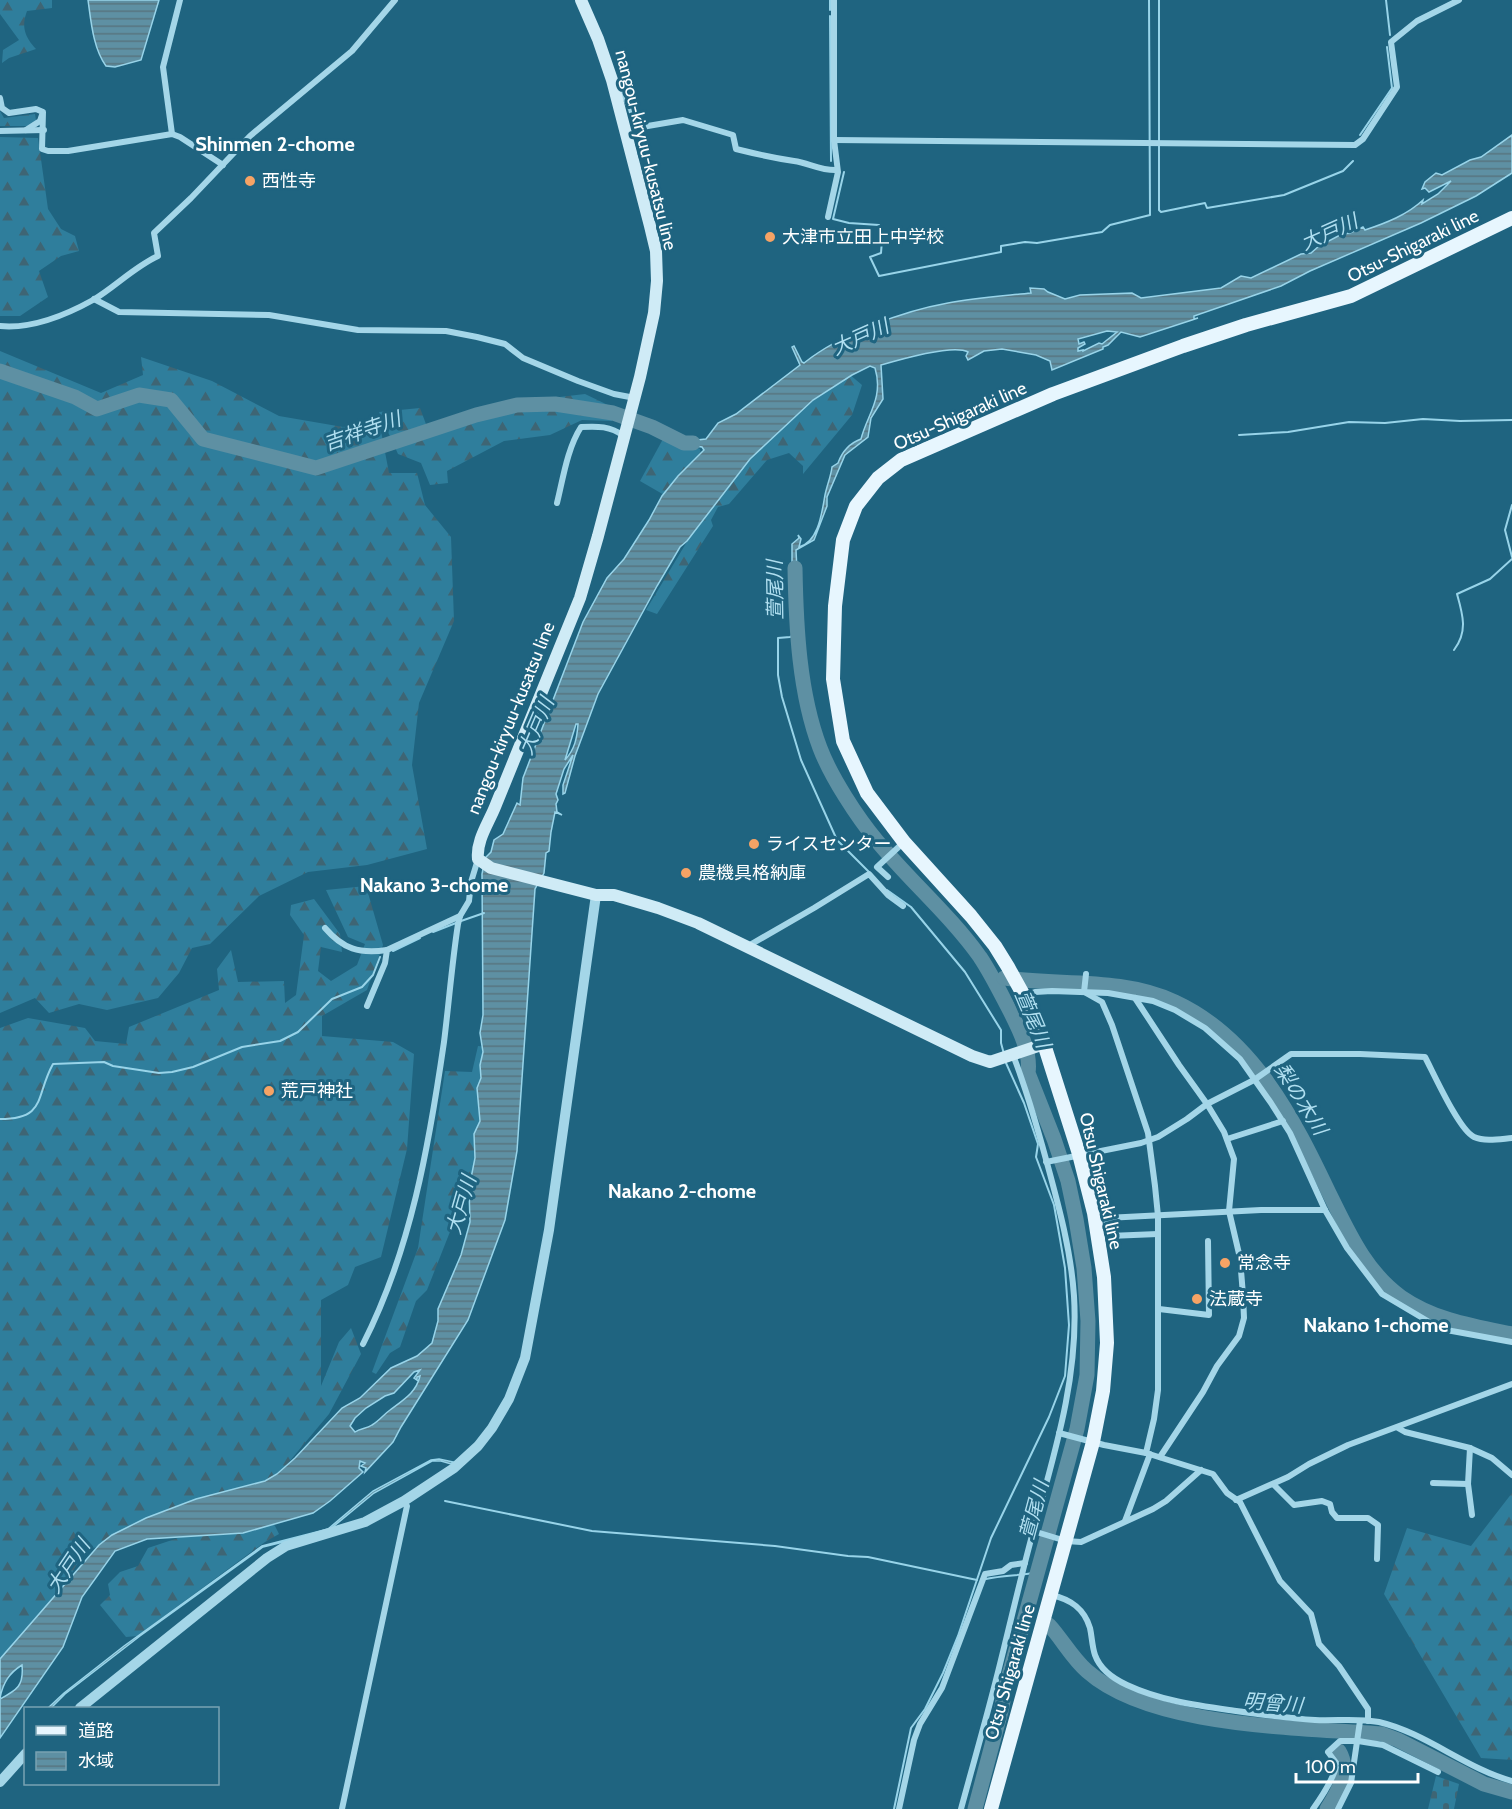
<svg xmlns="http://www.w3.org/2000/svg" width="1512" height="1809" font-family="Cabin,'Noto Sans JP',sans-serif">
  <style>
    .forest { fill: url(#forest-firs) }
    .cemetery { fill: url(#cemetery-stones) }
    .water { fill: url(#water-rules); stroke: #98d4e9; stroke-width: 1.5; fill-rule: evenodd }
    .lines { fill: none; stroke-linecap: round; stroke-linejoin: round }
    .stream { stroke: #98d4e9; stroke-width: 2 }
    .river { stroke: #5e90a3; stroke-width: 15 }
    .minor { stroke: #a4d6e8; stroke-width: 6 }
    .tertiary { stroke: #a4d6e8; stroke-width: 10 }
    .secondary { stroke: #cfebf6; stroke-width: 12 }
    .primary { stroke: #e7f6fe; stroke-width: 14 }
    .poi-dot { fill: #f6a365; stroke: #1f6480; stroke-width: 2 }
    .labels { text-anchor: middle; dominant-baseline: central; stroke-width: 6; stroke-linejoin: round; paint-order: stroke }
    .street-label { font-size: 18px; fill: #fff; stroke: #1f6480 }
    .poi-label { font-size: 18px; fill: #fff; stroke: #1f6480; text-anchor: start }
    .neighbourhood-label { font-size: 20px; font-weight: bold; fill: #fff; stroke: #1f6480 }
    .water-label { font-size: 20px; font-style: italic; fill: #b0dff0; stroke: #1f6480 }
  </style>
  <defs>
    <pattern id="forest-firs" width="22" height="20" patternUnits="userSpaceOnUse" patternTransform="scale(1.5)"><rect width="22" height="20" fill="#2f7e9c"/><path d="M5 1l3.5 6h-7zM16 11l3.5 6h-7z" fill="#3e6574"/></pattern>
    <pattern id="cemetery-stones" width="16" height="16" patternUnits="userSpaceOnUse" patternTransform="scale(1.5)"><rect width="16" height="16" fill="#2f7e9c"/><path d="M2 7V4a2 2 0 0 1 4 0v3zM10 15v-3a2 2 0 0 1 4 0v3z" fill="#3e6574"/></pattern>
    <pattern id="water-rules" width="6" height="5" patternUnits="userSpaceOnUse" patternTransform="scale(1.5)"><rect width="6" height="5" fill="#5e90a3"/><path d="M0 2.5h6" fill="none" stroke="#577580"/></pattern>
  </defs>
  <rect width="100%" height="100%" fill="#1f6480"/>
  <g class="forest">
    <path d="M0,0H52V8L27,11C21,27 25,37 36,49L9,58L2,63L3,50L19,40L0,14Z"/>
    <path d="M0,111L4,118L35,114L37,126H0Z"/>
    <path d="M0,137L38,138L48,209L61,229L75,236L79,251L61,256L39,271L48,297L20,316H0Z"/>
    <path d="M0,351L101,393L143,375L141,357L212,381L279,416L343,427L374,423L381,431L389,473H417L425,505L451,537L454,621L419,703L412,765L427,849L367,865L308,872L259,896L210,944L192,948L179,973L158,998L107,1010L79,1004L49,1013L35,998L0,1013Z"/>
    <path d="M849,374L862,385L852,415L803,474V466L789,453L767,460L729,504L718,507L711,520L713,526L657,614L646,610L700,520L748,459L812,398Z"/>
    <path d="M585,394L612,407V421L582,420L550,435L504,441L447,471L448,483L430,485L421,463L398,454L379,412L420,408L430,435L517,402Z"/>
    <path d="M678,438L700,449L702,460L666,496L640,481L663,439Z"/>
    <path d="M366,886L383,945L367,990L322,1016V1036L393,1042L414,1054L407,1149L381,1257L355,1267L348,1285L321,1300V1386L339,1342L351,1328L361,1354L329,1414L273,1481L212,1500L84,1552L52,1607L0,1670V1028L28,1018L85,1028L95,1041L126,1044L129,1027L219,990L217,969L231,950L238,982L284,981L285,1003L296,995L304,935L290,915L291,905L314,899L340,934L342,952L321,947L318,971L331,981L357,965L365,944L348,937L326,890Z"/>
    <path d="M478,1046L487,1047L476,1173L465,1209L457,1214L427,1290L416,1301L400,1347L390,1353L376,1374L372,1372L418,1248L445,1071L472,1072Z"/>
    <path d="M1512,1493V1760L1481,1758L1384,1594L1407,1528L1471,1546Z"/>
    <path d="M269,1520L275,1526L279,1534L265,1542L137,1636L126,1637L100,1605L110,1595L108,1584L120,1572L138,1566L148,1548L181,1537L193,1529Z"/>
  </g>
  <path class="cemetery" d="M1436,1776L1459,1784L1454,1809H1428Z"/>
  <g class="water">
    <path d="M88,0H159L141,60L115,67L106,66C93,48 91,21 88,0Z"/>
    <path d="M1512,135V173L1476,196L1421,223L1310,271L1281,286L1194,316V319L1198,318L1192,320L1140,337L1121,332L1108,345L1103,347V349L1052,370L1050,361L1036,355L1002,349L984,351L968,360L966,356L968,352C954,344 898,360 881,365L883,399L871,418L868,437L845,455L827,497V506L814,540L796,550L798,592L792,581V544L799,538L798,535L801,539L799,547C819,542 822,511 825,495C827,485 831,476 832,467L838,463C842,452 850,443 861,439C867,415 884,398 875,368L870,366L852,375L813,400L750,459L687,541L680,547L657,586L598,694L575,756L565,793L563,794V785L573,755L564,769L556,794L558,800L556,804L557,812L562,815L555,812L551,832L549,851L546,853L544,873L535,889L517,1151L505,1220L468,1320L401,1427L393,1442L365,1472L366,1468L361,1466L365,1463L360,1461L359,1468L363,1472L330,1501L313,1513L243,1533L147,1539L115,1551L82,1597L63,1647L0,1738V1699C17,1690 24,1686 22,1665C9,1673 3,1683 0,1698V1659L99,1545L112,1535L146,1518L196,1499L265,1481L277,1474L295,1458L342,1408L360,1398L391,1368L417,1356L432,1343L438,1321V1309L461,1255L470,1222L469,1188L475,1158L474,1134L480,1121L477,1088L481,1078L480,1065L483,1052L480,1033L483,1015L482,874L485,858L491,852L494,840L503,834L517,803L520,805L523,778L583,622L607,578L624,559L649,520L662,496L678,476L704,450L702,447L682,444L673,439L687,441L706,439L718,423L736,414L800,365L792,347L794,346L802,362L804,363C840,334 903,311 948,303C975,298 1003,296 1031,293L1030,288L1044,289L1048,292L1065,299L1080,295L1132,293L1141,298L1221,288L1241,276L1251,278L1301,254L1311,253L1319,246L1342,234L1350,233L1363,227L1365,230C1386,223 1407,215 1423,200L1422,204L1438,194L1451,181L1429,192L1425,188L1422,189L1425,182L1436,173L1442,175L1470,160L1481,157ZM1107,331L1117,332L1102,344L1099,343L1083,351V350L1078,351V348L1085,344L1084,342L1079,344L1078,339ZM576,724H578C577,738 575,749 565,760ZM420,1370L414,1378L417,1380V1377L420,1376C416,1393 403,1400 390,1410C383,1415 379,1421 372,1425C366,1429 361,1428 355,1432L350,1426L355,1418L366,1408L385,1396L394,1393L414,1372Z"/>
    <path d="M439,1459L453,1462L451,1464L441,1461H432L374,1493L328,1531L263,1547L140,1636L65,1694L51,1708H48L64,1693L124,1646L262,1546L328,1529L373,1491L431,1460Z"/>
  </g>
  <g class="lines">
    <g class="stream">
      <path d="M1159,0V210L1161,212L1205,203L1207,208L1284,195L1343,171L1353,161"/>
      <path d="M1386,0L1390,35"/>
      <path d="M830,10V0"/>
      <path d="M830,16L831,161"/>
      <path d="M1360,135L1392,88L1387,47"/>
      <path d="M844,172L833,219L849,223L879,225L882,240L881,253L870,257L879,276L1001,252V246L1025,242L1037,243L1102,232L1110,225L1150,215L1149,0"/>
      <path d="M1239,435L1288,432L1349,422L1385,423L1423,419L1460,421L1512,420"/>
      <path d="M1512,505L1505,530L1512,557"/>
      <path d="M797,634L790,637L778,638V675L782,697L801,760L837,840L870,873"/>
      <path d="M1454,650C1468,632 1463,615 1457,594L1490,579L1512,559"/>
      <path d="M887,890L911,907L965,972L1001,1030V1043L1004,1054"/>
      <path d="M461,921L484,913"/>
      <path d="M433,932L456,923"/>
      <path d="M393,951L420,938"/>
      <path d="M0,1119C47,1119 35,1096 53,1064L104,1062L113,1066L159,1073L172,1072L193,1067L242,1047L280,1041L298,1032L332,999L362,987L373,975L380,957"/>
      <path d="M445,1501L592,1531L775,1546L848,1556L868,1557L977,1580"/>
      <path d="M986,1579C1005,1575 1019,1576 1038,1572"/>
      <path d="M894,1809L911,1728L925,1709L943,1673L958,1636L991,1538L1049,1417L1065,1376L1069,1325L1065,1268L1060,1239L1054,1205L1036,1157L1038,1144L1024,1103L1006,1063"/>
    </g>
    <g class="river">
      <path d="M0,371L75,397L97,409L139,395L171,400L203,439L316,468L476,415L517,405L555,404L613,413L652,427L684,443H693"/>
      <path d="M795,568C796,626 799,693 820,748C831,777 857,817 877,841C910,881 950,915 980,957C992,975 1001,994 1011,1013C1020,1031 1031,1053 1028,1073L1054,1139L1068,1181L1076,1219L1084,1268L1088,1321L1087,1375L1077,1429L1006,1686L1001,1711L975,1809"/>
      <path d="M1004,978C1061,986 1122,977 1175,1002C1253,1038 1294,1119 1329,1193C1348,1231 1365,1271 1401,1297C1434,1320 1472,1326 1512,1334"/>
      <path d="M1049,1625C1062,1639 1072,1658 1087,1671C1151,1728 1299,1727 1382,1734L1398,1740L1484,1784L1512,1792"/>
      <path d="M1327,1809C1338,1792 1351,1771 1339,1751"/>
    </g>
    <g class="minor">
      <path d="M617,82L631,109L636,128L683,120L733,135L736,149C756,154 774,158 794,161C809,163 821,171 837,170"/>
      <path d="M0,98L2,108L9,113L36,109L43,112L42,149L48,151H68L172,134L180,137L223,165"/>
      <path d="M26,130L40,121L42,115"/>
      <path d="M0,131L44,130"/>
      <path d="M172,134L163,67L180,0"/>
      <path d="M834,140L1355,145L1363,139L1397,87L1391,42L1417,21L1459,0"/>
      <path d="M828,217L838,172L834,140V0"/>
      <path d="M94,299L119,312L269,315L358,330L446,331L477,337L505,344L523,358L578,381L614,394L635,398"/>
      <path d="M0,326C31,329 66,315 93,300C115,287 134,267 158,256L154,233L191,198L250,136L352,51L395,0"/>
      <path d="M557,503C563,479 567,449 581,427C598,426 610,426 624,436"/>
      <path d="M888,877L877,867L904,842"/>
      <path d="M325,928C343,949 359,954 387,950"/>
      <path d="M748,946L814,908L869,874L888,895L903,906"/>
      <path d="M1084,992L1086,974"/>
      <path d="M1086,993L1102,1002L1112,1025L1148,1133L1155,1186L1158,1216V1390L1154,1419L1146,1453"/>
      <path d="M1024,996L1035,992L1052,991L1108,993L1153,1001L1175,1010L1205,1028L1240,1059L1271,1103L1290,1133L1325,1210L1347,1248L1382,1294L1441,1329L1512,1342"/>
      <path d="M1135,998L1179,1065L1207,1104L1224,1132L1234,1159L1229,1211L1240,1258L1243,1295L1244,1318L1239,1336L1217,1366L1203,1392L1160,1457"/>
      <path d="M367,1006L385,963L387,950L460,916"/>
      <path d="M1227,1139L1283,1121"/>
      <path d="M1046,1162L1141,1143L1158,1137L1187,1119L1207,1104L1254,1080L1291,1054H1360L1425,1057C1434,1074 1459,1130 1474,1137C1485,1142 1500,1139 1512,1138"/>
      <path d="M1158,1234L1109,1236L1106,1218L1261,1210H1325"/>
      <path d="M1159,1309L1209,1315L1208,1241"/>
      <path d="M363,1344C411,1250 429,1145 444,1042C449,1002 452,963 458,924L460,916L469,901L471,882L478,859"/>
      <path d="M1398,1428L1405,1432L1470,1448L1492,1458L1512,1475"/>
      <path d="M1059,1433L1104,1445L1146,1453L1213,1474L1227,1493L1240,1502L1280,1581L1311,1614L1319,1644L1339,1666L1368,1709V1721"/>
      <path d="M1470,1448L1468,1484L1472,1515"/>
      <path d="M1433,1483L1468,1484"/>
      <path d="M1273,1484L1294,1505L1322,1501L1330,1504L1332,1512L1337,1518H1368L1378,1525L1377,1559"/>
      <path d="M1236,1500L1288,1477L1309,1464L1348,1445L1512,1384"/>
      <path d="M1125,1521L1150,1454"/>
      <path d="M1033,1531L1066,1541L1081,1542L1153,1509L1166,1501L1201,1470"/>
      <path d="M1051,1595C1070,1599 1084,1608 1090,1628C1092,1637 1092,1646 1095,1655C1100,1669 1114,1679 1127,1685C1159,1700 1194,1705 1229,1710C1258,1714 1286,1718 1315,1720C1336,1721 1359,1718 1379,1722C1426,1733 1465,1768 1512,1781"/>
      <path d="M342,1809L407,1506L404,1501"/>
      <path d="M899,1809L914,1740L920,1724L942,1688L985,1574L1003,1571L1011,1565L1025,1563"/>
      <path d="M961,1809C974,1761 988,1713 1000,1664C1011,1620 1021,1576 1033,1532C1054,1455 1079,1377 1074,1296C1071,1251 1059,1207 1047,1163C1037,1126 1027,1091 1013,1055"/>
      <path d="M1313,1809C1323,1795 1333,1780 1337,1764L1328,1752L1340,1741H1358L1383,1745L1438,1772"/>
      <path d="M1338,1809L1351,1783L1360,1721"/>
    </g>
    <g class="tertiary">
      <path d="M80,1708L267,1558L286,1546L365,1522L404,1501L454,1468L478,1446L492,1428L509,1399L525,1358L549,1230L596,895"/>
      <path d="M0,1782L26,1753"/>
    </g>
    <path class="secondary" d="M581,0L598,39L612,80L650,226L656,251L657,281L654,313L640,377L598,536L580,598L495,807C488,824 476,841 478,859L491,868L596,895H614L658,908L698,923L972,1056L990,1062L1044,1044"/>
    <path class="primary" d="M991,1809L1093,1442L1103,1391L1107,1343L1104,1277L1094,1213L1079,1154L1044,1044L1024,996L1008,967L995,946L971,916L904,842L867,793L843,741L833,679L835,606L843,540L856,506L878,478L901,460L1053,394L1183,346L1246,325L1351,296L1512,218"/>
  </g>
  <g class="poi-dot">
    <circle cx="250" cy="181" r="6"/>
    <circle cx="770" cy="237" r="6"/>
    <circle cx="754" cy="844" r="6"/>
    <circle cx="686" cy="873" r="6"/>
    <circle cx="269" cy="1091" r="6"/>
    <circle cx="1225" cy="1263" r="6"/>
    <circle cx="1197" cy="1299" r="6"/>
  </g>
  <g class="labels">
    <g class="street-label">
      <text transform="translate(646 150) rotate(76)">nangou-kiryuu-kusatsu line</text>
      <text transform="translate(1413 246) rotate(-26)">Otsu-Shigaraki line</text>
      <text transform="translate(960 416) rotate(-24)">Otsu-Shigaraki line</text>
      <text transform="translate(511 718) rotate(-68)">nangou-kiryuu-kusatsu line</text>
      <text transform="translate(1101 1181) rotate(77)">Otsu Shigaraki line</text>
      <text transform="translate(1010 1672) rotate(-74)">Otsu Shigaraki line</text>
    </g>
    <g class="poi-label">
      <text x="262" y="181">西性寺</text>
      <text x="782" y="237">大津市立田上中学校</text>
      <text x="766" y="844">ライスセンター</text>
      <text x="698" y="873">農機具格納庫</text>
      <text x="281" y="1091">荒戸神社</text>
      <text x="1237" y="1263">常念寺</text>
      <text x="1209" y="1299">法蔵寺</text>
    </g>
    <g class="neighbourhood-label">
      <text x="275" y="144">Shinmen 2-chome</text>
      <text x="434" y="885">Nakano 3-chome</text>
      <text x="682" y="1191">Nakano 2-chome</text>
      <text x="1376" y="1325">Nakano 1-chome</text>
    </g>
    <g class="water-label">
      <text transform="translate(1329 232) rotate(-24)">大戸川</text>
      <text transform="translate(860 337) rotate(-24)">大戸川</text>
      <text transform="translate(362 431) rotate(-19)">吉祥寺川</text>
      <text transform="translate(775 590) rotate(-91)">萱尾川</text>
      <text transform="translate(536 726) rotate(-67)">大戸川</text>
      <text transform="translate(1033 1019) rotate(67)">萱尾川</text>
      <text transform="translate(1301 1099) rotate(58)">梨の木川</text>
      <text transform="translate(461 1205) rotate(-74)">大戸川</text>
      <text transform="translate(1034 1510) rotate(-75)">萱尾川</text>
      <text transform="translate(68 1566) rotate(-56)">大戸川</text>
      <text transform="translate(1273 1703) rotate(5)">明曾川</text>
    </g>
  </g>
  <rect x="24" y="1707" width="195" height="78" fill="#1f6480" stroke="#79a2b3" stroke-width="1.5"/>
  <rect x="36" y="1726" width="30" height="9" fill="#e7f6fe" stroke="#79a2b3" stroke-width="1.5"/>
  <text x="78" y="1737" font-size="18" fill="#ffffff">道路</text>
  <rect x="36" y="1752" width="30" height="18" fill="url(#water-rules)" stroke="#79a2b3" stroke-width="1.5"/>
  <text x="78" y="1767" font-size="18" fill="#ffffff">水域</text>
  <path d="M1296 1773v9h122v-9" fill="none" stroke="#ffffff" stroke-width="3"/>
  <text x="1305" y="1773" font-size="18" fill="#ffffff" stroke="#1f6480" stroke-width="4.5" paint-order="stroke">100 m</text>
</svg>
